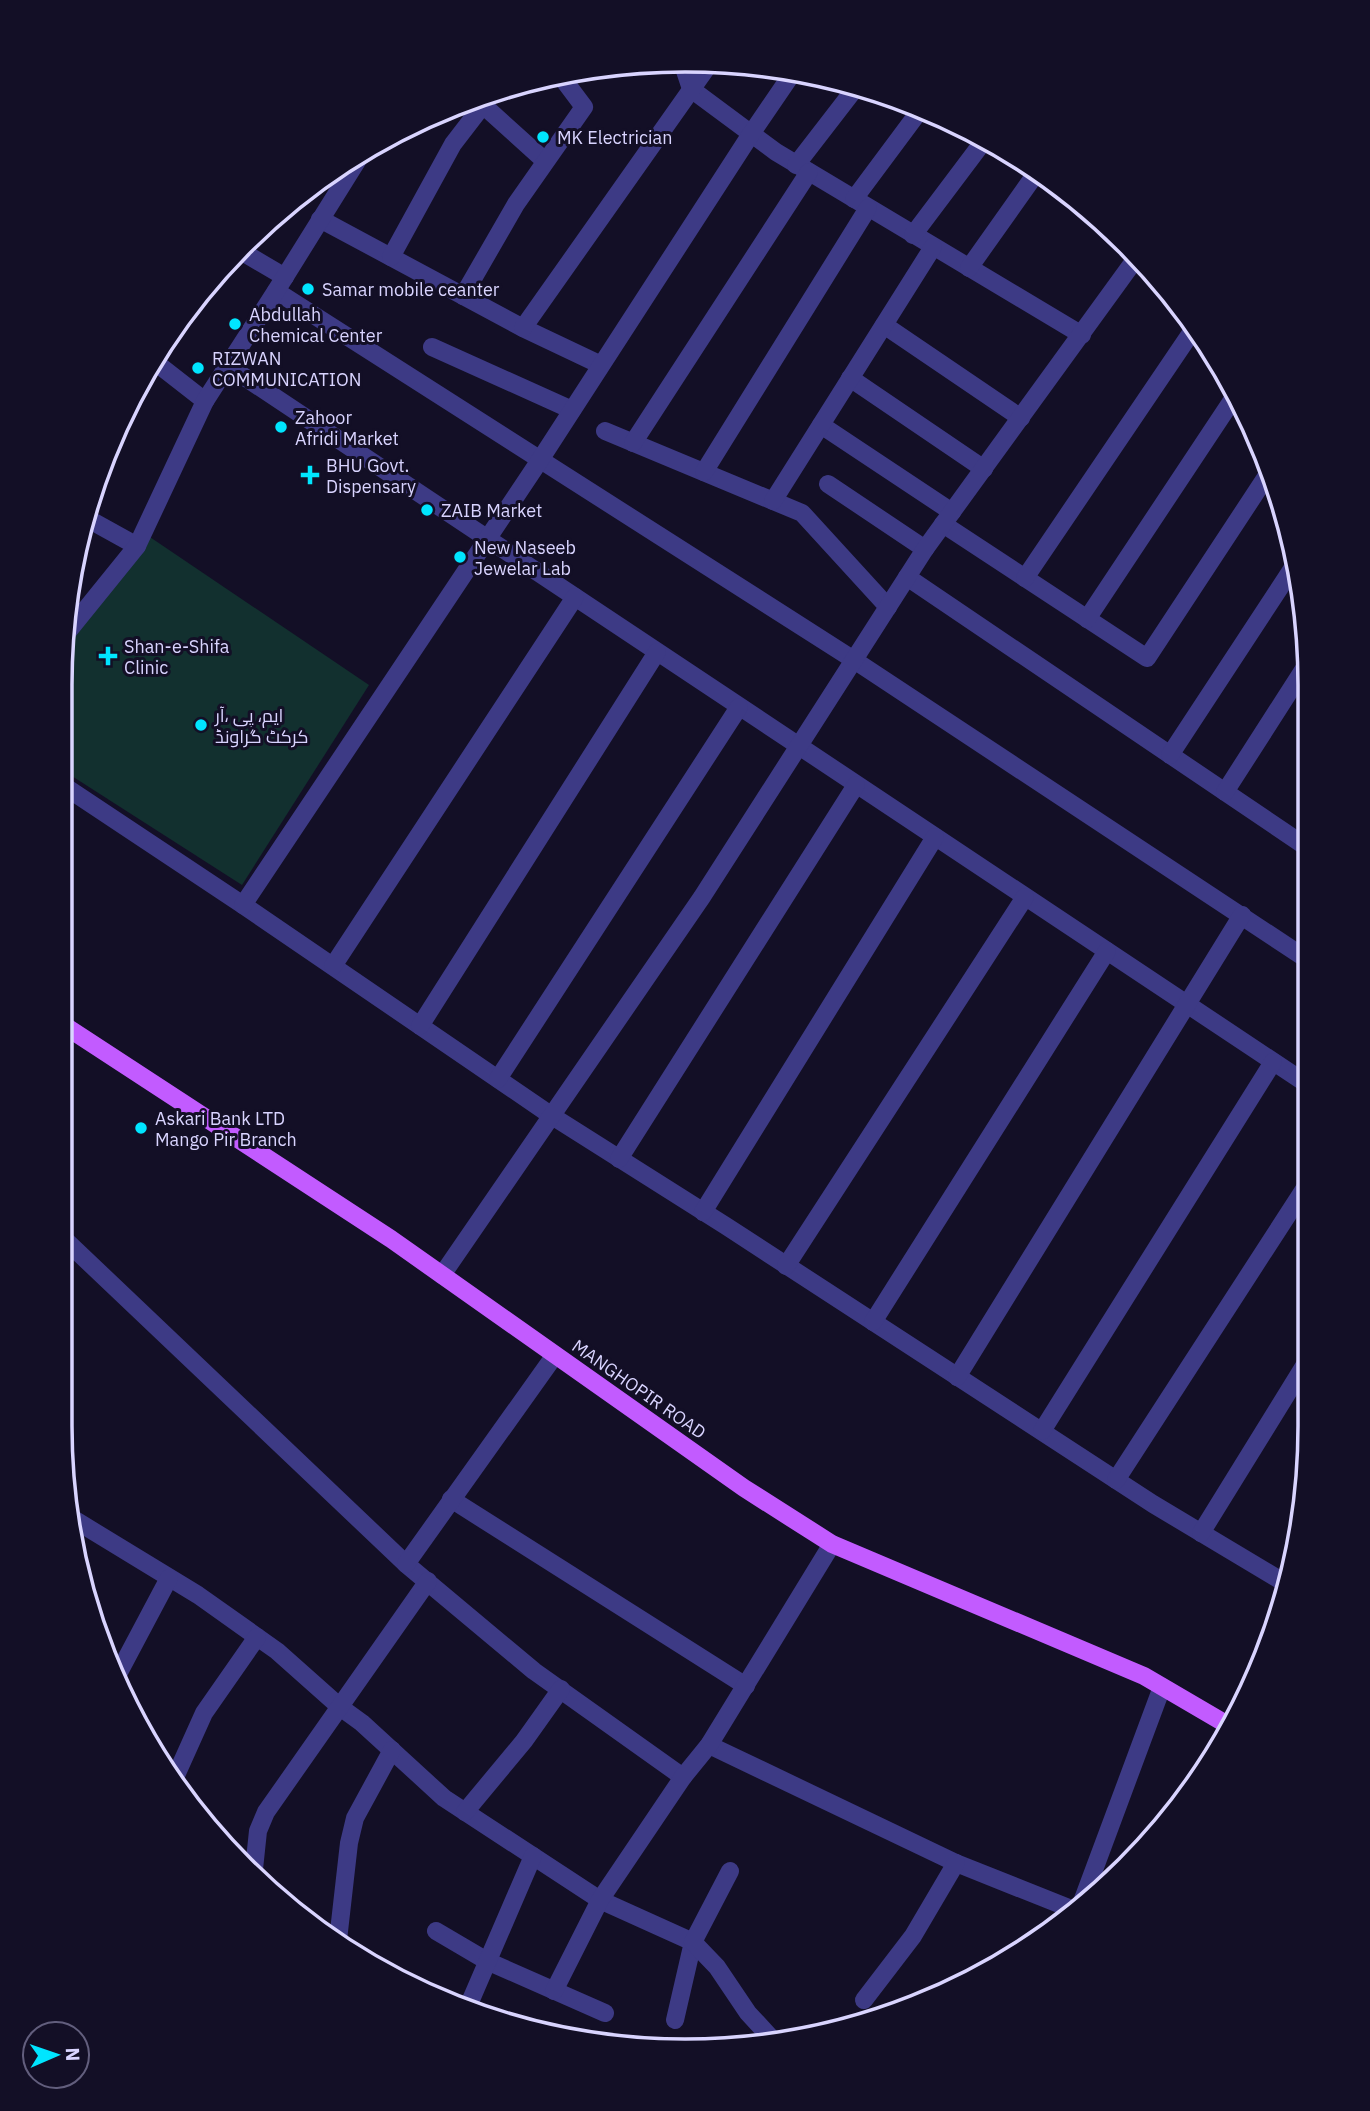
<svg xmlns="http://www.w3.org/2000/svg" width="1370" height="2111" font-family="'IBM Plex Sans',Cairo,sans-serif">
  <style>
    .green { fill: #12302f }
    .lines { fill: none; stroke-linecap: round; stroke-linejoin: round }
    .minor { stroke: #3d3a85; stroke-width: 18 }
    .tertiary { stroke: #3d3a85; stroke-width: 18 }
    .primary { stroke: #c25bff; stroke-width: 18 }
    .poi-dot { fill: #00e5ff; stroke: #130f26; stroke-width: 2.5 }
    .labels { text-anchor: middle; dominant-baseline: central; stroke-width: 6; stroke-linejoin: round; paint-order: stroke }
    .poi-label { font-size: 18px; fill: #d9d4ff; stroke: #130f26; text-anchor: start }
    .street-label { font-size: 18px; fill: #d9d4ff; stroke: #130f26 }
    .rim { fill: none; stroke: #d9d4ff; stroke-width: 3.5 }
  </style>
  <rect width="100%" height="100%" fill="#130f26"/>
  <path class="green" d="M141,531L369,685L242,885L64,771L65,638Z"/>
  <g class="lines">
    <g class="minor">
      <path d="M682,62L691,89L776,152L1082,335"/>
      <path d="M796,165L857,86"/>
      <path d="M854,199L921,109"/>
      <path d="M320,219L523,328L601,365"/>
      <path d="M913,235L986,138"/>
      <path d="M239,250L285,277"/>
      <path d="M391,257L453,144L483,105L545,161"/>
      <path d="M969,268L1037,172"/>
      <path d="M276,291L854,660L1308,960"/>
      <path d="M463,296L516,204L584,107L560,75"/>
      <path d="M884,325L1021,418"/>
      <path d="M523,328L710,63"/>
      <path d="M432,347L572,410"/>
      <path d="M155,362L205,401"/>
      <path d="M228,366L1307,1084"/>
      <path d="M850,378L984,469"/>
      <path d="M821,425L952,512"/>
      <path d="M605,431L802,513L888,607"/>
      <path d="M633,443L809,172"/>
      <path d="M704,472L868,208"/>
      <path d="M828,484L925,549"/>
      <path d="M773,501L933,247"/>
      <path d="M90,520L137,546"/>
      <path d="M943,524L1147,658L1270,471"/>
      <path d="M907,577L1308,848"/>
      <path d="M1025,578L1195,327"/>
      <path d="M1087,619L1237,393"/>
      <path d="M65,635L137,546L205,401L276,291L362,153"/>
      <path d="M1170,755L1296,563"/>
      <path d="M64,786L243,905L552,1116L726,1226L1153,1504L1285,1583"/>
      <path d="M1225,792L1309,661"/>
      <path d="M243,905L540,460L751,134L794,71"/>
      <path d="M333,966L575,597"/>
      <path d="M420,1026L657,652"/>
      <path d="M498,1079L739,707"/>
      <path d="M619,1159L856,785"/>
      <path d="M703,1212L935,837"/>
      <path d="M61,1236L406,1564L534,1671L683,1777"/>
      <path d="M786,1266L1025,897"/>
      <path d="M873,1322L1107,951"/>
      <path d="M957,1377L1242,915"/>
      <path d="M1042,1431L1273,1062"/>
      <path d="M1116,1480L1307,1185"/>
      <path d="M451,1499L746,1686"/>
      <path d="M75,1520L198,1595L277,1651L340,1707L362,1723L444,1798L600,1900L693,1942L675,2020"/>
      <path d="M1201,1533L1306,1363"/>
      <path d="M406,1564L555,1355"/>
      <path d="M117,1676L169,1578"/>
      <path d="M709,1745L956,1863L1074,1910"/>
      <path d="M173,1782L204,1713L257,1637"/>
      <path d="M465,1812L524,1741L561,1689"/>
      <path d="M254,1869L258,1831L266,1812L428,1581"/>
      <path d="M730,1871L693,1942L717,1967L748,2013L773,2040"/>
      <path d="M1082,1902L1162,1687"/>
      <path d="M436,1931L487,1961L605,2013"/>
      <path d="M338,1940L349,1843L355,1818L392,1750"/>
      <path d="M554,1991L600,1900L683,1777L709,1745L832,1544"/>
      <path d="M864,2000L913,1936L956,1863"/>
      <path d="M467,2009L533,1856"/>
    </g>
    <path class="tertiary" d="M442,1275L702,897L925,549L1137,257"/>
    <path class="primary" d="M62,1024L391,1239L744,1488L832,1544L1144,1676L1226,1724"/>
  </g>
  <g class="poi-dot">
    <circle cx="543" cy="137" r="7"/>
    <circle cx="308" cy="289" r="7"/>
    <circle cx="235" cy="324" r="7"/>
    <circle cx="198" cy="368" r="7"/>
    <circle cx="281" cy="427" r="7"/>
    <path d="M306.5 464.5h7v7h7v7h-7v7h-7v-7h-7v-7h7z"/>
    <circle cx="427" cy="510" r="7"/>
    <circle cx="460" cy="557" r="7"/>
    <path d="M104.5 645.5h7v7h7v7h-7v7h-7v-7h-7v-7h7z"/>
    <circle cx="201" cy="725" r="7"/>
    <circle cx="141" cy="1128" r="7"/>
  </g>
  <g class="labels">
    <g class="poi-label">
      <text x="557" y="137">MK Electrician</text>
      <text x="322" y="289">Samar mobile ceanter</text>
      <text x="249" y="314">Abdullah<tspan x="249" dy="21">Chemical Center</tspan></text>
      <text x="212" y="358">RIZWAN<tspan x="212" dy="21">COMMUNICATION</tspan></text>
      <text x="295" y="417">Zahoor<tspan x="295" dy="21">Afridi Market</tspan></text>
      <text x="326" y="465">BHU Govt.<tspan x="326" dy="21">Dispensary</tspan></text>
      <text x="441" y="510">ZAIB Market</text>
      <text x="474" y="547">New Naseeb<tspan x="474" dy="21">Jewelar Lab</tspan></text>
      <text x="124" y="646">Shan-e-Shifa<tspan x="124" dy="21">Clinic</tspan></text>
      <text x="215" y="715">ایم، پی ،آر<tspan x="215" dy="21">کرکٹ گراونڈ</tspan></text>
      <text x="155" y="1118">Askari Bank LTD<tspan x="155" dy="21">Mango Pir Branch</tspan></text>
    </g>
    <g class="street-label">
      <text transform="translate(639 1389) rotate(35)">MANGHOPIR ROAD</text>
    </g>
  </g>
  <path d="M0 0H1370V2111H0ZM685 72H685A613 613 0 0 1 1298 685V1426A613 613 0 0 1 685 2039H685A613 613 0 0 1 72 1426V685A613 613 0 0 1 685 72Z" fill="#130f26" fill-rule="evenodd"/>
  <path class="rim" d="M685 72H685A613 613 0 0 1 1298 685V1426A613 613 0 0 1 685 2039H685A613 613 0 0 1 72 1426V685A613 613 0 0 1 685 72Z"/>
  <g transform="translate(56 2055) rotate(88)"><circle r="33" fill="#130f26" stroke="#625e7d" stroke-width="2"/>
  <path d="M0-5L12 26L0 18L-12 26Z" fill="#00e5ff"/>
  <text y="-10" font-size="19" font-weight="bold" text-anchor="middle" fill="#d9d4ff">N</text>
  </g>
</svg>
